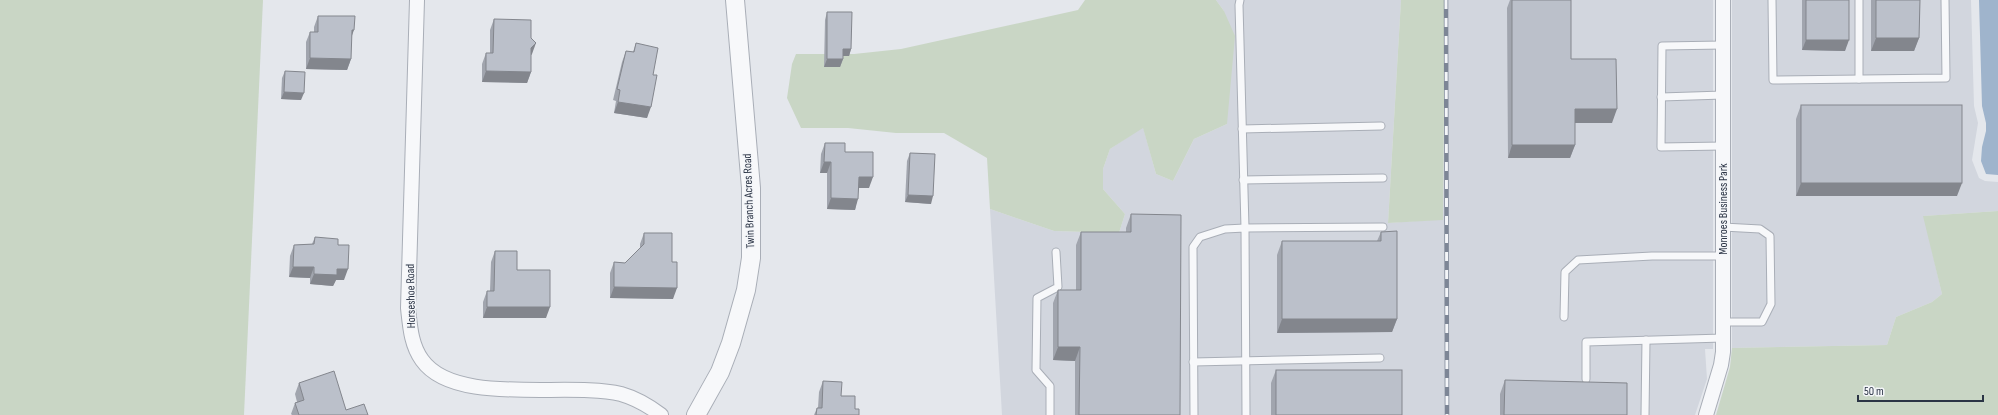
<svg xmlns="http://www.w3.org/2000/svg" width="1998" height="415" font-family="'Sofia Sans Condensed',sans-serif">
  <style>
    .built { fill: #d2d6de }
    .green { fill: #c9d6c5 }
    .water { fill: #9fb4cc }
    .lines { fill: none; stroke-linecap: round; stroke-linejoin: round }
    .service-casing { stroke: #a9aeb7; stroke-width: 9 }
    .minor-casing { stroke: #a9aeb7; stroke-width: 16 }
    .tertiary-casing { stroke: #a9aeb7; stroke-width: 20 }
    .service { stroke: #f7f8fa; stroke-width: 7 }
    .minor { stroke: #f7f8fa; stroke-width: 14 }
    .tertiary { stroke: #f7f8fa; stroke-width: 18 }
    .rail-casing { stroke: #7d8696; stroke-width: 4.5 }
    .rail { stroke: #f4f6f9; stroke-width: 3; stroke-dasharray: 9; stroke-linecap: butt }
    .wall { fill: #a1a5ae }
    .shaded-wall { fill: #83868d }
    .building { fill: #bbc0ca; stroke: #83868d }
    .labels { text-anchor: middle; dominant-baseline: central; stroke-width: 3; stroke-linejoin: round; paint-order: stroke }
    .street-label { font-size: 12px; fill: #2b3445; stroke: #f4f6f9 }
  </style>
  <rect width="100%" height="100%" fill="#e4e7ec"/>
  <g class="built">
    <path d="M1216,0H1401L1388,223L1443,219L1445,0H1713V349H1705L1707,379L1695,415H1002L990,209L1054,231L1119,233L1125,214L1103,189V169L1110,149L1143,127L1156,174L1173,181L1194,139L1227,124L1224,11Z"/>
    <path d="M1732,0H1971L1974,106L1978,123L1972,160L1979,178L1985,181L1998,182V211L1924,216L1942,294L1932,302L1896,317L1887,345L1732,348Z"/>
  </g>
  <g class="green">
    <path d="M0,0H263L244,415H0Z"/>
    <path d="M1085,0H1216L1224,11L1235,36L1227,124L1194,139L1173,181L1156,174L1143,128L1110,149L1103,169V189L1125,214L1119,233L1054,231L990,209L987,158L944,133H896L848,128H801L787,98L792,64L796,54H854L901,49L1078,10Z"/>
    <path d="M1401,0H1445L1443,220L1388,223Z"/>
    <path d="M1998,211V415H1716L1730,367L1732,348L1887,345L1896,317L1932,302L1942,294L1923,216Z"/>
  </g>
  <path class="water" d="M1979,0H1998V175L1986,174L1981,161L1982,147L1986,131V123L1982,106Z"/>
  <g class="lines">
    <defs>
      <g id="service">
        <path d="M1240,0L1239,5L1245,228L1383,227"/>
        <path d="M1772,0L1773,80L1946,78L1945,0"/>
        <path d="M1859,0V79"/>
        <path d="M1723,45L1662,46L1661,147L1723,146"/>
        <path d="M1661,97L1723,95"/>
        <path d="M1242,129L1381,126"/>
        <path d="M1243,180L1383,178"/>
        <path d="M1723,227L1760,229L1770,236L1771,304L1762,322H1723"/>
        <path d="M1564,317L1565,272L1578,260L1652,256H1723"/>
        <path d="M1193,362L1380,358"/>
        <path d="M1586,379V342L1723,338"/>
        <path d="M1050,415V386L1036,370L1037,298L1058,287L1056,252"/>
        <path d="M1194,415L1193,247L1200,237L1225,229L1245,228L1246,415"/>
        <path d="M1645,415L1646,340"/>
      </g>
      <g id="minor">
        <path d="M417,0L408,308C410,326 411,345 422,360C455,407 569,381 621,394C635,398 649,406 661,415"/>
        <path d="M1706,415L1721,365L1723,352V0"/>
      </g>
      <path id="tertiary" d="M696,415L720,372L731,343L746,290L751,258V188L735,0"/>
    </defs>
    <use href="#service" class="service-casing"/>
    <use href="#minor" class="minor-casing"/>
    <use href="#tertiary" class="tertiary-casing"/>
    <use href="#service" class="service"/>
    <use href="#minor" class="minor"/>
    <use href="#tertiary" class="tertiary"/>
    <defs>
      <path id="rail" d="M1446,0L1447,415"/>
    </defs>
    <use href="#rail" class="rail-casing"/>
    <use href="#rail" class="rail"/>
  </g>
  <g class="wall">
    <path d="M1510,0H1571V59L1612,123H1575V145L1570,158H1508L1507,8Z"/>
    <path d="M1802,0H1849L1845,51L1802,50Z"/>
    <path d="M1871,0H1920L1919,38L1914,51H1871Z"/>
    <path d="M827,12L851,49L849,56H843V59L840,67H824L825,20Z"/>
    <path d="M318,16L351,38V59L347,70L306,69V42L310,32H314V27Z"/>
    <path d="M494,19L531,38L532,54L531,55V72L527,83L482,82V64L486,53H490V30Z"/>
    <path d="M636,43L653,75L647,118L614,113L616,101L613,100L622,62L626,51L633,52Z"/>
    <path d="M285,71L301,100L281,99L282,78Z"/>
    <path d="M1801,105L1957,196H1796V119Z"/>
    <path d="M825,143L845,152L869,188H859L855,210L827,209V173H820L821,154Z"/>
    <path d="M910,153L931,204L905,202L907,161Z"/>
    <path d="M1131,214L1180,415H1075V361L1053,360V303L1058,290H1076V245L1081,232H1126V228Z"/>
    <path d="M1381,232L1397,319L1392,332L1277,333V255L1282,241H1377Z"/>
    <path d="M644,233L672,262L673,299L610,298V273L614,262L625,263L640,248V244Z"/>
    <path d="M315,237L338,245L344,280H336L333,286L310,284V278L289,277L290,256L294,245L312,244Z"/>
    <path d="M495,251L517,270L546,318H483V302L487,291H490L491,262Z"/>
    <path d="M1276,370L1402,415H1271V383Z"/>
    <path d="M1505,380L1627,415H1500V394Z"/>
    <path d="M823,381L841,396L855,409L859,415H814L817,408H818L819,392Z"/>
    <path d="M299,383L346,410L368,415H292L291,414L295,403L297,402L295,394Z"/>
  </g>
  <g class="shaded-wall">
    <path d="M352,30H354L350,41Z"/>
    <path d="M1876,38H1919L1914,51H1871Z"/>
    <path d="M1806,40H1849L1845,51L1802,50Z"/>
    <path d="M536,43L532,54L527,59L531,48Z"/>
    <path d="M843,49H851L849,56H840Z"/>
    <path d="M310,58L351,59L347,70L306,69Z"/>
    <path d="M827,59H843L840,67H824Z"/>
    <path d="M486,71L531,72L527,83L482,82Z"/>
    <path d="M284,92L304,93L301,100L281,99Z"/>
    <path d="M618,102L651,107L647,118L614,113Z"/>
    <path d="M1575,109H1617L1612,123H1570Z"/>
    <path d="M1512,145H1575L1570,158H1508Z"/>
    <path d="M824,162H831L827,173H820Z"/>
    <path d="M859,177H873L869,188H855Z"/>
    <path d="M1801,183H1962L1957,196H1796Z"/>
    <path d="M908,195L933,196L931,204L905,202Z"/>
    <path d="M831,198L858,199L855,210L827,209Z"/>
    <path d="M293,267H314L310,278L289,277Z"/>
    <path d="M337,269H348L344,280H336L333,286L310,284L314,274Z"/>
    <path d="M614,287L677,288L673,299L610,298Z"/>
    <path d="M487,307H550L546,318H483Z"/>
    <path d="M1282,319H1397L1392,332L1277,333Z"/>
    <path d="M1058,347H1080L1075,361L1053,360Z"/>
  </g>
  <g class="building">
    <path d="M1512,0H1571V59H1616L1617,109H1575V145H1512Z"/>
    <rect x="1806" y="0" width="43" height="40"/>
    <path d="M1876,0H1920L1919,38H1876Z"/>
    <path d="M827,12H852L851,49H843V59H827Z"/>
    <path d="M318,16H355L354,30H352L351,59L310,58V32H318Z"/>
    <path d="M494,19L531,20V38L536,43L531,48V72L486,71V53H493Z"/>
    <path d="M636,43L658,48L653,75H657L651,107L618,102L620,90L617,89L626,51L634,52Z"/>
    <path d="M285,71L305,72L304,93L284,92Z"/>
    <rect x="1801" y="105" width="161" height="78"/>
    <path d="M825,143H845V152H873V177H859L858,199L831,198V162H824Z"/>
    <path d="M910,153L935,154L933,196L908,195Z"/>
    <path d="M1131,214L1181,215L1180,415H1079L1080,347H1058V290H1081V232H1131Z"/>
    <path d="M1397,231V319H1282V241H1381V232Z"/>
    <path d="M644,233H672V262H677V288L614,287V262L625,263L644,244Z"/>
    <path d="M315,237L338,239V245H349L348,269H337V275L314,274V267H293L294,245L314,244Z"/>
    <path d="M495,251H517V270H550V307H487V291H494Z"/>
    <rect x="1276" y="370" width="126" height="45"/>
    <path d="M334,371L346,410L364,404L368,415H299L295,403L304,400L299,383Z"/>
    <path d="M1505,380L1627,383V415H1504Z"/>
    <path d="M823,381L842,382L841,396H855V409H859V415H816L817,408H822Z"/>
  </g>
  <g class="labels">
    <g class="street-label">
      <text transform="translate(749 201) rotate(-92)">Twin Branch Acres Road</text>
      <text transform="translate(1723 209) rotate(-90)">Monroes Business Park</text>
      <text transform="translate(411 296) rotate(-91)">Horseshoe Road</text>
    </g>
  </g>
  <path d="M1858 395v6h125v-6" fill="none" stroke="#2b3445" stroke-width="2"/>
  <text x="1864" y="395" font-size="12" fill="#2b3445" stroke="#f4f6f9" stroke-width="3" paint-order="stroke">50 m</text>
</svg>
